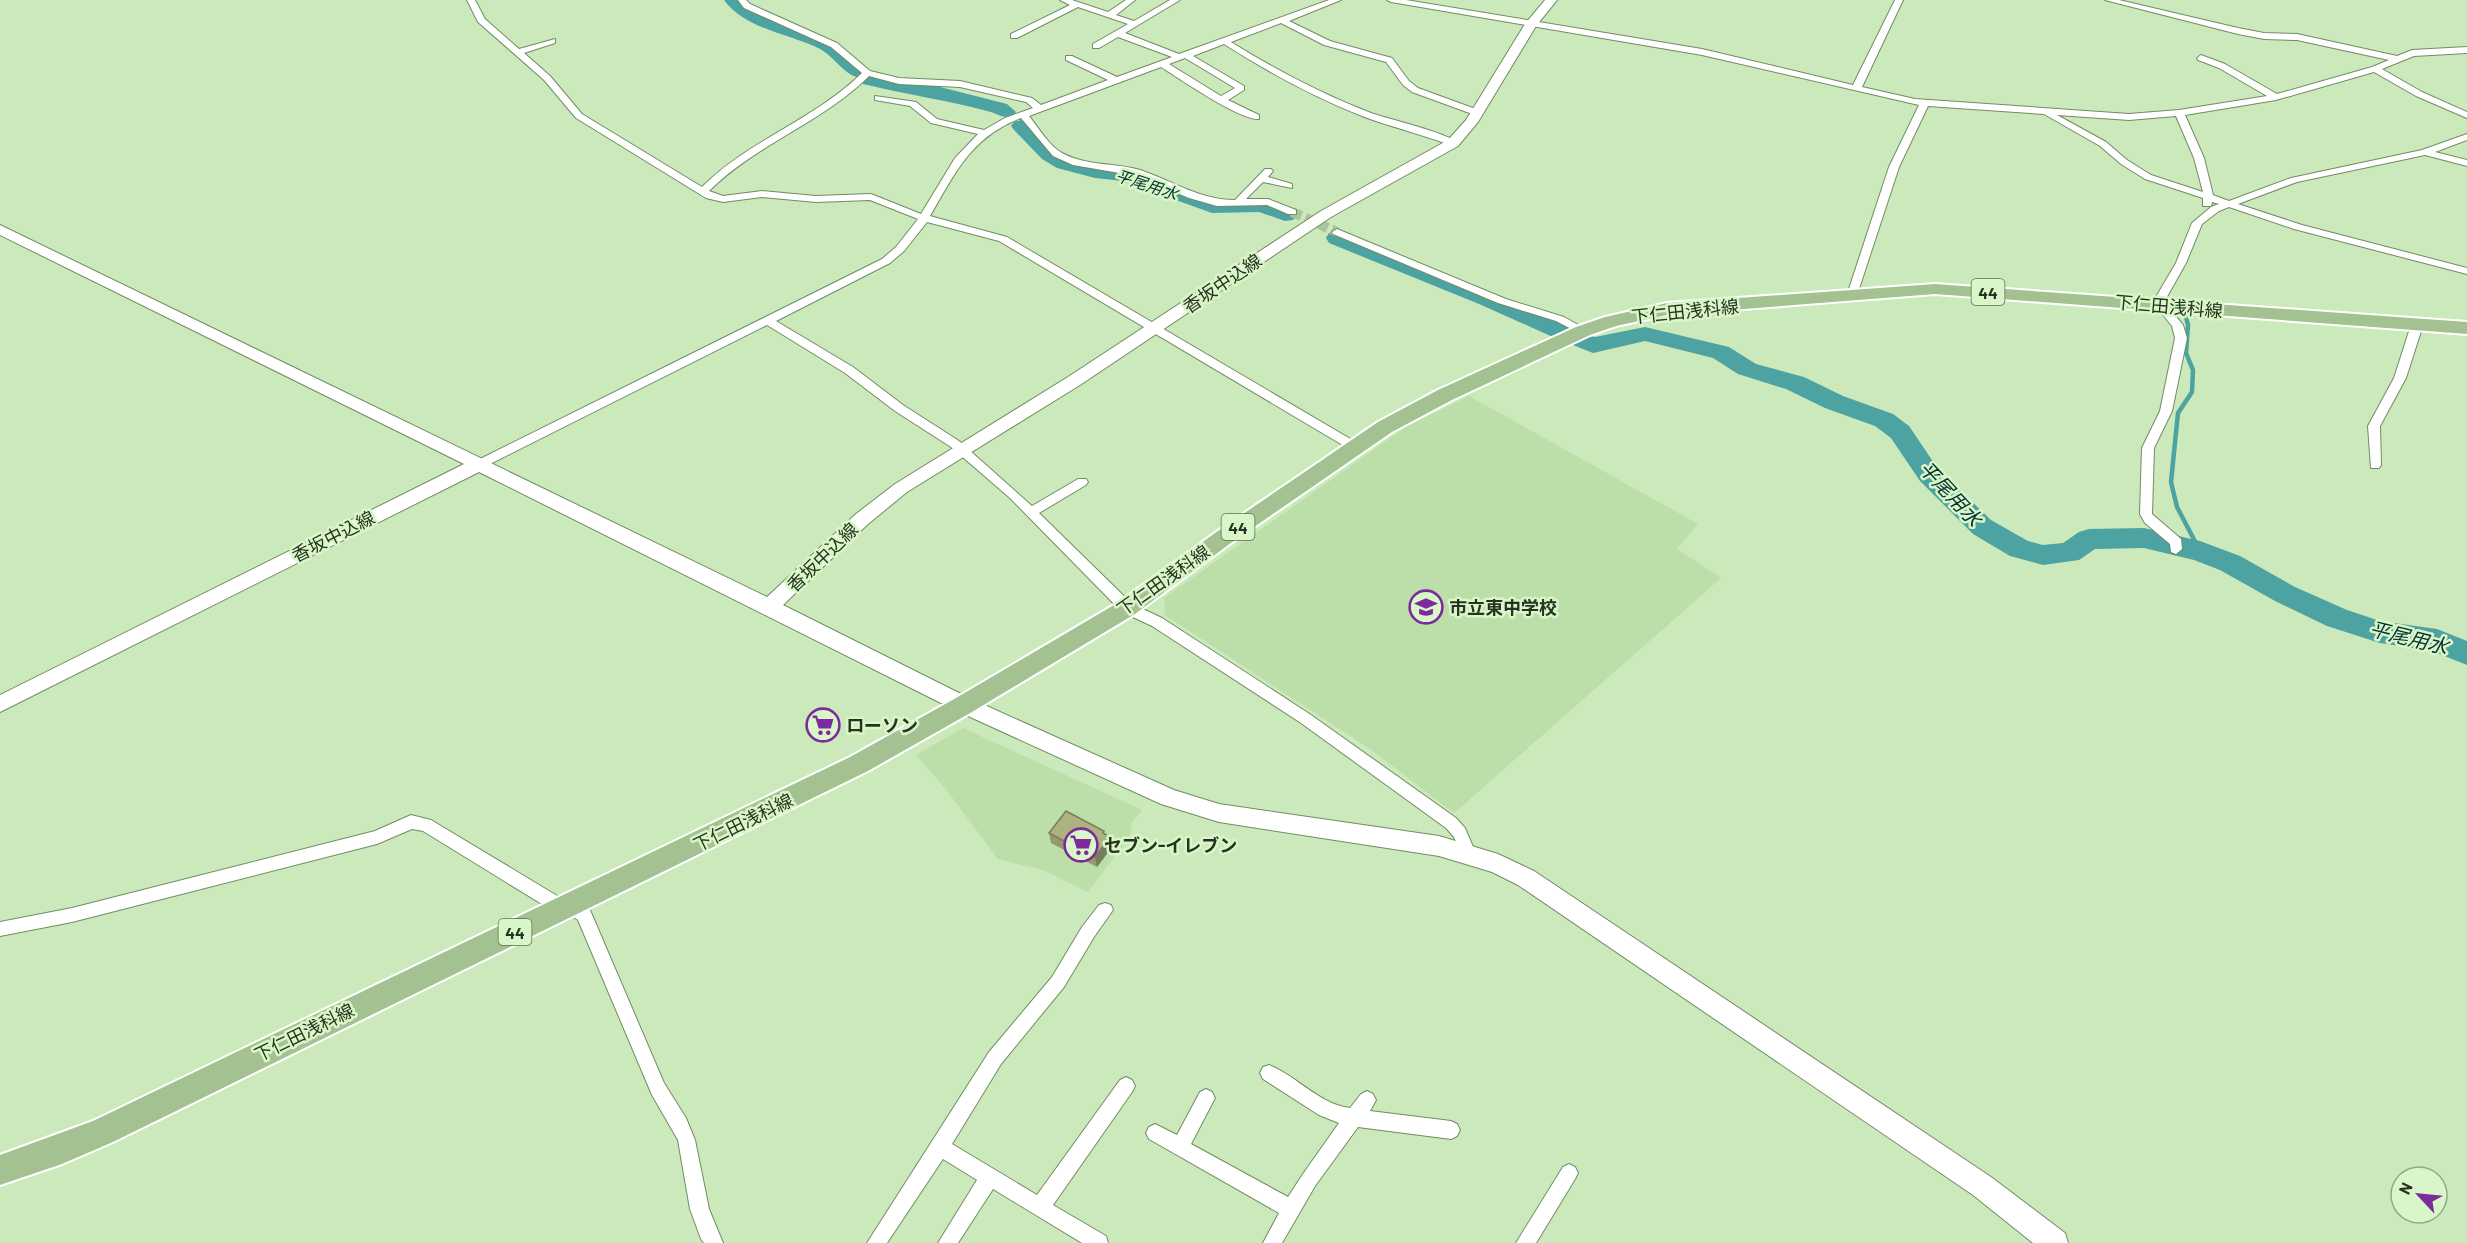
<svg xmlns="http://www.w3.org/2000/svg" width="2467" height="1243" font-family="Barlow,'Noto Sans JP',sans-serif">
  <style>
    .built { fill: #bcdea9 }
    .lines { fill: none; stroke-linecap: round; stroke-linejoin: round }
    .stream { stroke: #4da3a2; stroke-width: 4.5 }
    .river { fill: #4da3a2; fill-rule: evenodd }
    .street-tunnel { stroke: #abc49c; stroke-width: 10; stroke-dasharray: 10 4.5; stroke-linecap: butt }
    .street-casing { stroke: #718c62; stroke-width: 2 }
    .secondary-casing { stroke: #718c62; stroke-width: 2 }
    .primary-casing { stroke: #fff; stroke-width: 4 }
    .street { fill: #fff; fill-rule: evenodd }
    .secondary { fill: #fff; fill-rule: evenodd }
    .primary { fill: #a4c291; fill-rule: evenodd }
    .wall { fill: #94996e }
    .shaded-wall { fill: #787d5a }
    .building { fill: #acb280; stroke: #787d5a; stroke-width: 1.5 }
    .labels { text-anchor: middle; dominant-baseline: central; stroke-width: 5; stroke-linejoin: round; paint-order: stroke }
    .far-water-label { font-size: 16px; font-style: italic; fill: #053131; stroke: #d9f6c8 }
    .shield { fill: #d9f6c8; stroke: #5c6d52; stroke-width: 1.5 }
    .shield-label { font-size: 16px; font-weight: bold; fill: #273220 }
    .street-label { font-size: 18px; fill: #273220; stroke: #d9f6c8 }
    .poi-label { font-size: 18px; font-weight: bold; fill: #273220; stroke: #d9f6c8; text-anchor: start }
    .water-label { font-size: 20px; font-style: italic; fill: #053131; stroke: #d9f6c8 }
  </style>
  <rect width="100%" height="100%" fill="#cce9bb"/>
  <g class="built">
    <path d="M1469,396L1698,524L1677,549L1721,578L1454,813L1370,749L1165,615L1164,598L1407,426Z"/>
    <path d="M963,728L1142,810L1132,822L1130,836L1088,892L1043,870L998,859L945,788L916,755Z"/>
  </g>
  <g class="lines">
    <path class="stream" d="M2186,317L2188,325L2186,353L2193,370L2192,392L2178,413L2171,482L2177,507L2200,551"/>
    <g class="river">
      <path d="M724,0H743L770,16L834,42L867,69L868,75L940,87L1007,104L1016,112L1013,116C1002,119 997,113 987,111C946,100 904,94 863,84L862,78C845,77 835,57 820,49C790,34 745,29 724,0Z"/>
      <path d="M1021,120L1028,122L1056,151L1071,160L1095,166L1133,171L1214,201L1262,200L1293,210L1296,215L1293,220L1285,221L1259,212L1212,213L1123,181L1095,178L1057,168L1042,159L1014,130L1011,126L1014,122Z"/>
      <path d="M1337,231L1495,294L1569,327L1573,332L1569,337L1561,339L1553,337L1479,304L1329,243L1326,238L1329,233Z"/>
      <path d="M1645,327L1729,347L1756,364L1804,377L1843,396L1893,414L1909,426L1938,469L1991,520L2028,541L2043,545L2063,543L2079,532L2089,529L2144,528L2200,541L2240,556L2295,587L2347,610L2380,621L2437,629L2467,641V665L2432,651L2380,643L2327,626L2275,601L2220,570L2194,560L2144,548L2095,549L2079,560L2043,565L2010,556L1973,534L1920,481L1891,438L1875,426L1825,408L1786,389L1738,374L1713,358L1645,341L1593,353L1573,345L1569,340L1573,335L1581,333L1595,337Z"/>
    </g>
    <path class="street-tunnel" d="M1292,212L1337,232"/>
    <defs>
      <g id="street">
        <path d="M467,0H475L485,19L519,49L555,39V43L524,53L550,76L582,114L702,187C749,140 814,120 862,73L831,47L744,8L738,0H746L750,4L837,43L870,71L899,78L960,81L1032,98L1041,105L1108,80L1066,60V56H1072L1117,77L1172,57L1118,37L1099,48H1093V44L1128,24L1078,7L1017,38H1011V34L1070,5L1060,0H1072L1108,12L1126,0H1135L1116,15L1134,21L1170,0H1180L1125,33L1179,54L1329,0H1341L1289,21L1330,41L1392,58L1409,81L1418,88L1481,111V115H1475L1412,92L1403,85L1386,62L1324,45L1281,23L1231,42C1276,70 1322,94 1371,113C1391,120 1445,132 1458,143L1450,145C1421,134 1391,127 1362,116C1314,97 1268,72 1224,44L1193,56L1244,86V90L1228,100L1259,115V119C1241,121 1180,79 1161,67L1029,116C1038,127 1049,146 1062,153C1088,167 1117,162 1143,171C1174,182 1201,200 1235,200L1265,169H1271L1273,171L1268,177L1292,184V188L1263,182L1246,199H1268L1296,210V214H1288L1267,205L1217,206L1189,198L1137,176L1073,165L1053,156L1021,118C971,137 955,173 930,216L1007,237L1359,444L1361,447L1359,450H1351L999,241L927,222L904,251L890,263L776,321L853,367L903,405L959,441L1032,506L1078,479H1086L1088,482L1086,485L1039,513L1132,604L1162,618L1311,715L1456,818L1465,828L1476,854L1473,859L1468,861L1463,859L1454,837L1446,828L1301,723L1152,626L1122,612L1010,498L951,447L895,411L845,373L767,325L482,468H474L472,465L474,462L882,259L896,247L918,219L870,200L816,202L762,197L723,202L706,198L576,118L544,80L478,22ZM1185,58L1235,88L1221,96L1169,64ZM869,76L899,84L960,87L1026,102L1033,108L1005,118L984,130L937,119L916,102L875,96V100L910,106L931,123L978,134L955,158L921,214L871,194L816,196L762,191L723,196L709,191C756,144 822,123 869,76Z"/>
        <path d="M1387,0H1406L1702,49L1853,85L1895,0H1903L1862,87L1915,99L2129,114L2179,110L2267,96L2219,68L2198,60L2197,58L2201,55L2225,64L2277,94L2372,67L2389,60L2297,40L2264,39L2238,34L2105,0H2119L2238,28L2264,33L2297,34L2397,56L2412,50L2467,47V53L2414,56L2382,69L2422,92L2467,112V118L2416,96L2374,72L2276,100L2185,115L2204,158L2213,195L2229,201L2291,178L2422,150L2467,134V140L2435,152L2467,160V166L2425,155L2297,182L2238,204L2302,225L2467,268V274L2294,229L2229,207L2219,211L2202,224L2186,263L2164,302L2183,325L2187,338L2172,411L2154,448L2152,514L2181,539L2182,549L2176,554L2171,552L2170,544L2145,523L2140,514L2142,448L2160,411L2175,338L2172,326L2153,302L2176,263L2192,223L2211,207L2219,204L2212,202L2211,206H2203V198L2145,179L2121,164L2100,146L2044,114L1928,106L1899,167L1857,295L1852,298L1847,295L1889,167L1919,105L1702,55L1391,2ZM2057,115L2129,120L2176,116L2194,158L2203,192L2151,175L2127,160L2106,142Z"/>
        <path d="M1337,229L1506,299L1564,317L1589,331L1583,334L1579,333L1556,321L1498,303L1333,234L1332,232Z"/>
        <path d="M2417,322L2423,325L2406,378L2380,426L2381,465L2379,468H2371L2368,426L2394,378L2411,325Z"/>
        <path d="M411,815L431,820L559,897L576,901L590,910L664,1083L686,1118L695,1140L709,1209L723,1243H704L701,1239L690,1209L678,1140L652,1095L578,920L567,913L550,909L423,831L412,829L377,844L72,922L0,936V922L72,908L375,831Z"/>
        <path d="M1105,903L1111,905L1113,910L1094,937L1064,987L1001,1064L952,1144L1037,1195L1120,1080L1126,1077L1132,1080L1135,1086L1132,1092L1053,1205L1106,1236L1108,1243H1082L993,1189L958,1243H938L977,1180L943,1159L887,1243H867L989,1052L1052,977L1082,927L1099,905Z"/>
        <path d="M1269,1065C1297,1076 1319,1104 1350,1108L1361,1094L1367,1091L1373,1094L1376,1100L1370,1111L1451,1121L1457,1124L1460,1130L1457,1136L1451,1139L1358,1127L1315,1186L1282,1243H1263L1279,1213L1149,1139L1146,1133L1149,1127L1155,1124L1177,1135L1200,1092L1206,1089L1212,1092L1215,1098L1191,1144L1288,1197L1303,1174L1339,1123L1319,1115L1263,1079L1260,1073L1263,1067Z"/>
        <path d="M1569,1164L1575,1167L1578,1173L1575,1179L1536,1243H1516L1563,1167Z"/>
      </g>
      <path id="secondary" d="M1545,0H1557L1536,26L1478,122L1458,146L1331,217L1080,385L907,492L868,524L783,605L971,699L1174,790L1219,804L1439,836L1498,854L1534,871L1991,1177L2065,1233L2068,1243H2033L1973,1195L1518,885L1492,872L1439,856L1219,822L1161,804L957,711L479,472L0,712V695L464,464L0,235V225L767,597L856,514L895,484L1068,377L1321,211L1448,140L1466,120L1525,24Z"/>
      <path id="primary" d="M1935,284L2467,322V334L1935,294L1667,315L1616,326L1590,335L1452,400L1392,432L1231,543L1135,614L972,712L868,771L113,1142L62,1164L0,1185V1155L93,1121L850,757L956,698L1119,602L1215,533L1378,422L1438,390L1576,327L1605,317L1667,303Z"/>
    </defs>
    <use href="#street" class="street-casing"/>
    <use href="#secondary" class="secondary-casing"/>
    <use href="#primary" class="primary-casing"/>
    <use href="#street" class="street"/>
    <use href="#secondary" class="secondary"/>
    <use href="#primary" class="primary"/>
  </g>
  <path class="wall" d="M1049,833L1112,847L1097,867L1051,843Z"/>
  <path class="shaded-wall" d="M1110,837L1112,847L1097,867L1095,857Z"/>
  <path class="building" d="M1066,811L1104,831L1103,833L1110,837L1095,857L1049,833Z"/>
  <defs>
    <symbol id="school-ring" viewBox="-11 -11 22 22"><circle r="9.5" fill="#d9f6c8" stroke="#7b2b9b" stroke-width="1.5"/><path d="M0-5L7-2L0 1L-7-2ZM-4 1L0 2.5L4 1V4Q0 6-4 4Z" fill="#7b2b9b"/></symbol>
    <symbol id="supermarket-ring" viewBox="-11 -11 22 22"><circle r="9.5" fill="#d9f6c8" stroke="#7b2b9b" stroke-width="1.5"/><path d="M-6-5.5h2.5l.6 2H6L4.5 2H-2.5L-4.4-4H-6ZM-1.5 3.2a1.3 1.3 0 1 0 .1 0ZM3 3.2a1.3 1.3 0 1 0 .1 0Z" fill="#7b2b9b"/></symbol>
  </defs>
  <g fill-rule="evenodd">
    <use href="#school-ring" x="1407" y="588" width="38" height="38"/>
    <use href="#supermarket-ring" x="804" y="706" width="38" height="38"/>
    <use href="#supermarket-ring" x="1062" y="826" width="38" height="38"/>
  </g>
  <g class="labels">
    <g class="far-water-label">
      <text transform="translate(1147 184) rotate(18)">平尾用水</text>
    </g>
    <g class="shield">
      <rect x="1971.5" y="279" width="33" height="26" rx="4.5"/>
      <rect x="1221.5" y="514" width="33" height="26" rx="4.5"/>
      <rect x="498.5" y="919" width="33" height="26" rx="4.5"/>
    </g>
    <g class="shield-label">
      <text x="1988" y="292">44</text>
      <text x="1238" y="527">44</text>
      <text x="515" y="932">44</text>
    </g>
    <g class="street-label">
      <text transform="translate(1222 283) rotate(-34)">香坂中込線</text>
      <text transform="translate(2169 306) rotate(5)">下仁田浅科線</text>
      <text transform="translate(1685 311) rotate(-6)">下仁田浅科線</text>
      <text transform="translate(333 536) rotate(-27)">香坂中込線</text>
      <text transform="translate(822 557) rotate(-44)">香坂中込線</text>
      <text transform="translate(1163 580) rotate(-35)">下仁田浅科線</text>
      <text transform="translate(743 822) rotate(-26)">下仁田浅科線</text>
      <text transform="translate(304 1032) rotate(-26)">下仁田浅科線</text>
    </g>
    <g class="poi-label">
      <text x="1449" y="607">市立東中学校</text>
      <text x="846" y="725">ローソン</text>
      <text x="1104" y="845">セブン-イレブン</text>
    </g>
    <g class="water-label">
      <text transform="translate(1951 493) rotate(47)">平尾用水</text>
      <text transform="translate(2409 637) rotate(14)">平尾用水</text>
    </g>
  </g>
  <g transform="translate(2419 1195) rotate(296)"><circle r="28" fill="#d9f6c8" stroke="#92a885" stroke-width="1.5"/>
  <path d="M0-4.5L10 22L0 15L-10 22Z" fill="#7b2b9b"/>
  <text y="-9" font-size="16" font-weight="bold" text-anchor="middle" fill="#273220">N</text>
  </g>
</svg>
